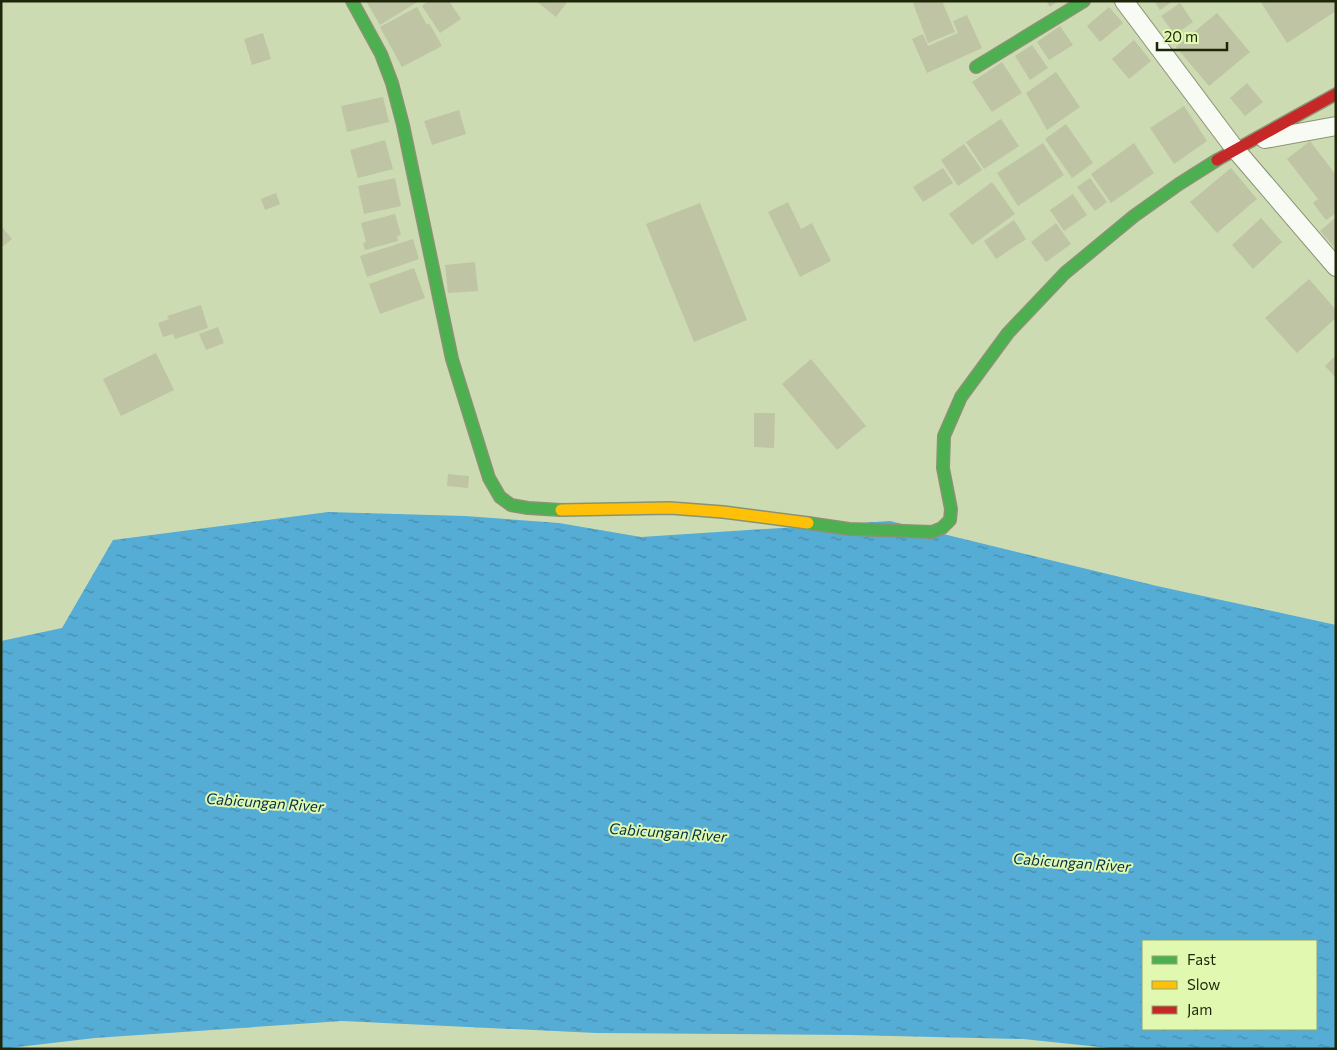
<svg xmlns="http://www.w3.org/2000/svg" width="1337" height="1050" font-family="Commissioner,sans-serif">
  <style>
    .water { fill: url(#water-ripples); fill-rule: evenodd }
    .building { fill: #bfc4a4 }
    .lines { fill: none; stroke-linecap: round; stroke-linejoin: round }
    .street-casing { stroke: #899373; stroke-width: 20 }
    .fast-casing { stroke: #899373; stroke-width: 14 }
    .slow-casing { stroke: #899373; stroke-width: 14 }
    .jam-casing { stroke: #899373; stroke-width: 14 }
    .street { stroke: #f8faf4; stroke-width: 18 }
    .fast { stroke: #4caf50; stroke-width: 11 }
    .slow { stroke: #ffc107; stroke-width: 11 }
    .jam { stroke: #c62828; stroke-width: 11 }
    .labels { text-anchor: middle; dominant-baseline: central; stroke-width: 4; stroke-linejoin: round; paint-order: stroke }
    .water-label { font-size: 15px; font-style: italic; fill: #002d4a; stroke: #e0f8b0 }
  </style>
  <defs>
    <pattern id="water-ripples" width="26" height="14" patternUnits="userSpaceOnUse" patternTransform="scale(1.25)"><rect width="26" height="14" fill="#55acd5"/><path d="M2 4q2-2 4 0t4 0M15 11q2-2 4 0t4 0" fill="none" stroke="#468cab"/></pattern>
  </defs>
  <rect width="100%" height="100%" fill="#cddbb3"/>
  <path class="water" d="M328,512L465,516L559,523L641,537L890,521L1157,586L1336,625V1049H1119L1023,1039L850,1035L596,1033L342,1021L95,1038L1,1049V641L62,628L113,540ZM1143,941H1316V1029H1143Z"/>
  <g class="building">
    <path d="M366,1H419L380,25Z"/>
    <path d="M428,1H449L461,19L440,33L422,6Z"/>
    <path d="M536,1H568L556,17Z"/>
    <path d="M918,1H942L955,32L928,43L913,3Z"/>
    <path d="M1046,1H1058L1050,7Z"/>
    <path d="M1154,1H1173L1160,10Z"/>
    <path d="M1260,1H1336V11L1287,43Z"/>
    <path d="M1180,3L1193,22L1175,35L1161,16Z"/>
    <path d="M417,7L427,25L429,23L442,46L402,67L380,27Z"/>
    <path d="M1109,7L1123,23L1100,42L1087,26Z"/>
    <path d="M1217,13L1250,52L1209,86L1176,47Z"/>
    <path d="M967,15L982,48L927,73L912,39L923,34L928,46L958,33L953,21Z"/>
    <path d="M1060,26L1073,45L1049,60L1037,42Z"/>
    <path d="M263,33L271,59L252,65L244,39Z"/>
    <path d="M1134,40L1151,61L1129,79L1112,59Z"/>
    <path d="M1032,45L1048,68L1030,80L1015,56Z"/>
    <path d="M1002,62L1022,93L992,112L972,82Z"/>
    <path d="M1056,72L1080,107L1047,130L1026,93Z"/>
    <path d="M1247,83L1263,102L1245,116L1230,98Z"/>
    <path d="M383,97L389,122L347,132L341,106Z"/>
    <path d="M1184,106L1207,141L1174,164L1150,128Z"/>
    <path d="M459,110L466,134L432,145L424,121Z"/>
    <path d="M1001,119L1019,146L984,169L966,142Z"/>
    <path d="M1066,124L1093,163L1072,178L1045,139Z"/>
    <path d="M385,140L393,169L358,178L350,150Z"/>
    <path d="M1310,141L1336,175V213L1326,220L1313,203L1318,199L1287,159Z"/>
    <path d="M1043,143L1064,175L1018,206L997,173Z"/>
    <path d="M1134,143L1154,173L1111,203L1091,174Z"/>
    <path d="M964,144L982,170L958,186L941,160Z"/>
    <path d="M943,168L953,183L923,202L913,187Z"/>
    <path d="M1231,168L1257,199L1217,233L1190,202Z"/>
    <path d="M395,178L401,206L364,214L358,186Z"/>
    <path d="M1090,178L1107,202L1095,211L1077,187Z"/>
    <path d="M992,182L1015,214L972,245L949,214Z"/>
    <path d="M276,193L280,204L265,210L261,199Z"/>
    <path d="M1073,194L1087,215L1064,231L1050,210Z"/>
    <path d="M788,202L801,229L812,223L831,261L800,277L768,212Z"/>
    <path d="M700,203L747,320L694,342L646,224Z"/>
    <path d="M395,214L401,235L397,236L398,241L365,250L363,243L366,242L361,223Z"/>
    <path d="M1336,217V249L1320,231Z"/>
    <path d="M1261,218L1282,242L1253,269L1232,245Z"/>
    <path d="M1014,220L1026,239L996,259L984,241Z"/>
    <path d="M1056,223L1071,244L1046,262L1031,242Z"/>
    <path d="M1,226L12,239L1,248Z"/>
    <path d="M413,239L419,259L367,277L360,256Z"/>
    <path d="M475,262L478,291L448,293L445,265Z"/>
    <path d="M414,268L425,298L380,314L369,284Z"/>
    <path d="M1309,279L1336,310V318L1297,353L1265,318Z"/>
    <path d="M201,305L208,328L175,339L173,334L163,337L158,323L169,319L167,316Z"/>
    <path d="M218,327L224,343L206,350L199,334Z"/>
    <path d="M156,353L174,390L121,416L103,379Z"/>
    <path d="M1336,355V378L1325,366Z"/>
    <path d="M811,359L866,426L837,450L782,384Z"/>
    <path d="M754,413H775L774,448L754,447Z"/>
    <path d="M448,474L469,476L468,488L447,486Z"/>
  </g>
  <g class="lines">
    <defs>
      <g id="street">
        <path d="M1124,1L1235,149L1336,267"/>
        <path d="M1265,139L1336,126"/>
      </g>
      <g id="fast">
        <path d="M352,1L381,54L392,83L403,125L452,359L489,478L500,497L511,505L528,508L561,510"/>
        <path d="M976,67L1084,1"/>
        <path d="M808,523L849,529L932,532L942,528L950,520L951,509L943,468L944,436L961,397L1008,333L1065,273L1134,216L1179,184L1217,160"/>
      </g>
      <path id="slow" d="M561,510L670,508L723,512L808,523"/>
      <path id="jam" d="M1217,160L1336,94"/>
    </defs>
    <use href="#street" class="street-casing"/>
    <use href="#fast" class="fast-casing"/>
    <use href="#slow" class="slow-casing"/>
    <use href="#jam" class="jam-casing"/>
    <use href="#street" class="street"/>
    <use href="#fast" class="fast"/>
    <use href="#slow" class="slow"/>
    <use href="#jam" class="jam"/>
  </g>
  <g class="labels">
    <g class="water-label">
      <text transform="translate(265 802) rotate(4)">Cabicungan River</text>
      <text transform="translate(668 832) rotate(4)">Cabicungan River</text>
      <text transform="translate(1072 862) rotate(4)">Cabicungan River</text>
    </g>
  </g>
  <rect width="1337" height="1050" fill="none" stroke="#1e2609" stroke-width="5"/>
  <rect x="1142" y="940" width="175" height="90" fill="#e0f8b0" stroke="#92a46d"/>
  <rect x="1152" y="956" width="25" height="8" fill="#4caf50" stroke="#92a46d"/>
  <text x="1187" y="965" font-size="15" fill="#1e2609">Fast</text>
  <rect x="1152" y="981" width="25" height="8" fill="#ffc107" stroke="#92a46d"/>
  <text x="1187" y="990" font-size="15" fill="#1e2609">Slow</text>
  <rect x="1152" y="1006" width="25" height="8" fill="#c62828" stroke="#92a46d"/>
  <text x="1187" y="1015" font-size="15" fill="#1e2609">Jam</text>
  <path d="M1157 42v8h70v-8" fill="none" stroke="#1e2609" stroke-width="2.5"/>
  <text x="1164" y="42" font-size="15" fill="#1e2609" stroke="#e0f8b0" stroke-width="4" paint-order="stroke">20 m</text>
</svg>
